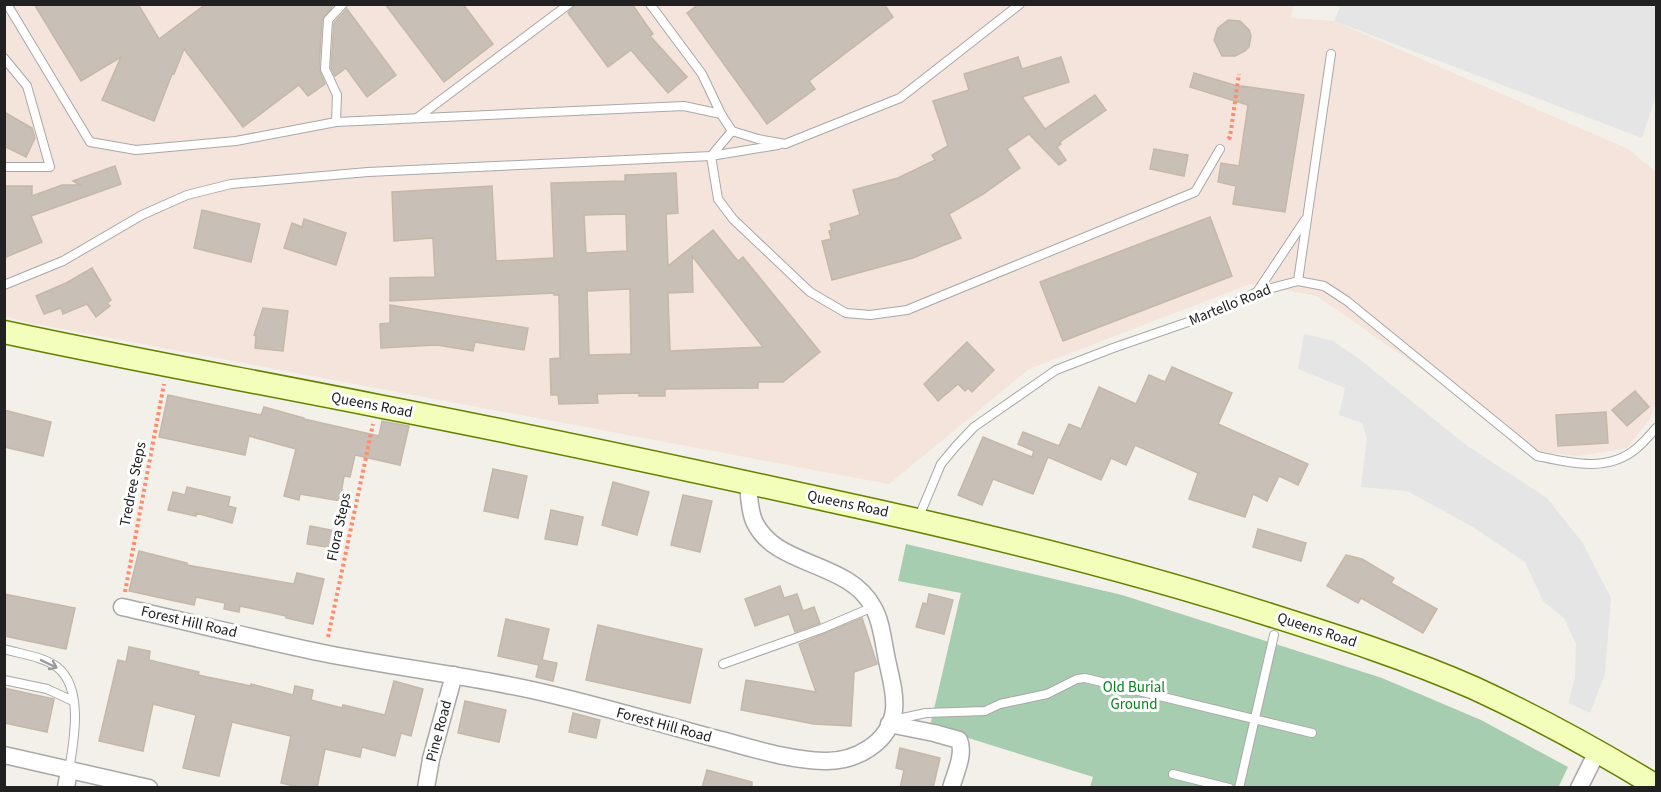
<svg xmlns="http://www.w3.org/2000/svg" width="1661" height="792" font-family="'Source Sans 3',sans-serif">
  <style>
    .military { fill: #f4e4db }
    .cemetery { fill: #a7cdb1 }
    .parking { fill: #e5e5e5 }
    .building { fill: #c8bfb6; stroke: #c5b8a9; stroke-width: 1.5; fill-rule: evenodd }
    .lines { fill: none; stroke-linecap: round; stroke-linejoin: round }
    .lane-casing { stroke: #a8a8a8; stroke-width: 10 }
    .street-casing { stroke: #a8a8a8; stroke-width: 19 }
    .secondary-casing { stroke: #658100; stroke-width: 25 }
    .path { stroke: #ff8b6c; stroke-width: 4; stroke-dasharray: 3 3; stroke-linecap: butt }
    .lane { stroke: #fff; stroke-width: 8 }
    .street { stroke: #fff; stroke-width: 16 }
    .secondary { stroke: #f3feba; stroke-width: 22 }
    .oneway { stroke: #9b9b9b }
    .labels { text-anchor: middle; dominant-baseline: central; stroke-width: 6; stroke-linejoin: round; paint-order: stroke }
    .street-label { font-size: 15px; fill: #212121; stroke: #fff }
    .park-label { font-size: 15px; fill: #05851d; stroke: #fff }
  </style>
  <rect width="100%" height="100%" fill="#f2f0e8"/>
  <path class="military" d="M4,5H1293L1291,18L1334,21L1628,149L1656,172V400L1651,417L1627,448L1579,456L1540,452L1317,296L1250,284L1029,369L889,484L25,322L5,316Z"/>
  <path class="cemetery" d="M906,544L1122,595L1382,678L1481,720L1568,767L1558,788L1090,787L1093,777L930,726L961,593L898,581Z"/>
  <g class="parking">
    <path d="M1336,5H1656V96L1642,138L1334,21L1340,7Z"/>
    <path d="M1304,334L1333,341L1358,358L1466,445L1547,498L1582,542L1611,598L1605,674L1590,713L1568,703L1575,678L1576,644L1564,618L1543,601L1525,562L1473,527L1407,491L1361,487L1367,438L1362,423L1339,415L1345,388L1298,369Z"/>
  </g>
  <g class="building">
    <path d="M34,4H138L159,39L206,4H334L322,20L319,69L325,84L308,96L299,85L243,127L184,49L174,74H172L154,121L102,100L121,57L81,81Z"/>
    <path d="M385,4H463L493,44L444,82Z"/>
    <path d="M575,4H632L653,34L650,36L687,77L668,93L631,50L608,67L568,13Z"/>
    <path d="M699,4H884L893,17L809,81L815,89L767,124L687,13Z"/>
    <path d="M347,9L396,75L367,97L346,68L335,76L331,68L334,23Z"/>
    <path d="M1228,20L1240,21L1249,30L1251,36L1249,47L1245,51L1235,56H1222L1214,40L1218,28Z"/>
    <path d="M1018,57L1022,69L1061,57L1069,82L1022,97L1045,129L1095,95L1106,110L1060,142L1061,144L1057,147L1066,160L1059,165L1029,134L1007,149L1020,168L983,194L949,214L961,238L913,258L832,280L822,241L831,239L829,231L832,230L830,224L860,215L853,190L898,178L935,160L932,155L948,146L933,101L969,90L964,74Z"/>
    <path d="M1194,73L1244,88L1242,86L1304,95L1285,212L1233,204L1236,186L1218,182L1221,163L1239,166L1248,105L1190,87Z"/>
    <path d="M4,112L32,128L35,138L26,157L4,146Z"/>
    <path d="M1154,149L1188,155L1184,176L1150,169Z"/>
    <path d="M115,166L121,184L31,216L42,242L4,258V186H32V196L62,185H80L73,181Z"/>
    <path d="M676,173L678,213L666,214L668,266L713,230L738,261L743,257L820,352L783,382H758V388L665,389V396H639V393L597,394L598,403L559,404L558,395H551L550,359L560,358L559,295H554V293L390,301V278L435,277L433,238L394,241L392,192L492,186L496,261L554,258L551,183L625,181V175ZM626,214L627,251L586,253L584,215ZM692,256L763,347L670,351L668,293L693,292ZM630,289L631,354L589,355L587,291Z"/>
    <path d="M202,210L260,224L251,262L194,248Z"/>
    <path d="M1210,217L1232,276L1063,341L1040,282Z"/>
    <path d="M304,219L346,233L336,265L284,248L292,223L302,227Z"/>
    <path d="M92,268L111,300L107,303L110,306L96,317L87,304L63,314L61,308L44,314L36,296L66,283Z"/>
    <path d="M390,305L528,328L524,350L475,342L473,351L437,345L381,348L380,324L390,323Z"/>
    <path d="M263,308L288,311L283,351L255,348L256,336L254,335Z"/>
    <path d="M967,342L994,370L972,392L968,388L965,391L958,384L938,401L924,384Z"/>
    <path d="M1172,367L1232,393L1218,424L1308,464L1298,485L1279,476L1267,501L1253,494L1245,517L1189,499L1198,473L1135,445L1126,465L1111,458L1101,480L1048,457L1033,494L993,479L982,505L958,495L983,437L1032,457L1034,451L1018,444L1023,432L1059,446L1069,424L1081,429L1099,387L1136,404L1149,375L1165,382Z"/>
    <path d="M1635,391L1649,407L1627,426L1612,410Z"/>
    <path d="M168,395L261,415L264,407L304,418V419L379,436L382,421L409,426L400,465L355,455L350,477L344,476L340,501L300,494L299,500L284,496L296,449L249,436L245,455L159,437Z"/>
    <path d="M4,410L51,422L43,456L4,447Z"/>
    <path d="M1606,412L1608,443L1558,446L1556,415Z"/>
    <path d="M493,469L527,476L518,518L484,511Z"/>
    <path d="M613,482L649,492L637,535L602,525Z"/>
    <path d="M187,487L230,497L228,506L236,508L232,523L196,513V516L168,510L173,492L185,495Z"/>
    <path d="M683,495L712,501L700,552L671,545Z"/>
    <path d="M551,510L583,517L577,545L545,539Z"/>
    <path d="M310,526L336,531L332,548L307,544Z"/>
    <path d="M1258,529L1306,543L1301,561L1253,547Z"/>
    <path d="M139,551L187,563V565L294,584L297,573L324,579L313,624L286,618V616L240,606L239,612L224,609L225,603L196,597L194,605L129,591Z"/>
    <path d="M1346,555L1362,559L1394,578L1391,583L1437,609L1423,633L1361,598L1358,603L1327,586Z"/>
    <path d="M780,586L784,598L797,594L803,611L814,607L820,623L795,632L789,614L755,626L745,599Z"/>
    <path d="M4,594L75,608L66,649L4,636Z"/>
    <path d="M929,594L953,600L944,634L916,627L923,603L927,604Z"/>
    <path d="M862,618L877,664L854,672L851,726L814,724L741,710L746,680L816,692L799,644Z"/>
    <path d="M506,619L549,629L542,660L557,663L553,681L536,677L539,665L498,656Z"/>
    <path d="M598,625L702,649L690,703L586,680Z"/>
    <path d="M129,647L150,651L149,660L199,672L198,675L251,686V684L293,695L295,686L313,690L311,700L342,708L343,705L385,715L394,681L423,689L411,736L401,733L395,756L362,747L360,757L325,749L317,788H302L281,783L291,736L232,722L219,776L183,768L196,715L153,704L143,751L99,741L118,660L126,662Z"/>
    <path d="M4,688L54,699L47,732L4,723Z"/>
    <path d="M465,701L506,710L499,742L458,733Z"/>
    <path d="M573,713L600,720L596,738L569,732Z"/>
    <path d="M900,748L940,758L933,788H900L904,770L896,768Z"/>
    <path d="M707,770L752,782V788H702Z"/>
  </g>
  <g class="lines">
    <defs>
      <g id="lane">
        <path d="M7,4L90,142L136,150L236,141L336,122L684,106L721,114L732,131L758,139L785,144L900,98L1020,4"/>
        <path d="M650,4L702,74L721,114"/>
        <path d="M4,58L27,86L50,167H4"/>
        <path d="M417,118L569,4"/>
        <path d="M336,122L337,95L325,69L328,20L343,4"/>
        <path d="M778,145L711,156L718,199L733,219L810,292L846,313L870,315L907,310L1195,192L1220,149"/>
        <path d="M1298,281L1331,54"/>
        <path d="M4,285L63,261L142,215L187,195L231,184L368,172L711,156L732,131"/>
        <path d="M1257,292L1305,220"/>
        <path d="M918,519L941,464L956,446L974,427L1056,370L1113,348L1217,312L1257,292L1298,281L1324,286L1347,301L1537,456C1570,463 1608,473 1637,448C1644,442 1650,435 1656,428"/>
        <path d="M4,649C21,654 44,657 57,667C84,688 74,741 69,770"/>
        <path d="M723,664L821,629L873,607"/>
        <path d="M4,680L47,689L73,701"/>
        <path d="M893,720L926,713L985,711L1000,704L1047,694L1077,679L1085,678L1312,733"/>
        <path d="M1173,774L1229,788"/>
        <path d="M1239,788L1274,635"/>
      </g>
      <g id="street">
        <path d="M122,607C189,622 256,639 323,653C393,667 463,675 532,690C595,704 658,723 721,740C755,749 789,760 824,761C855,762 890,743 894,710C896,692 889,672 886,655C883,640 881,620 873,607C848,560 775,568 754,521C749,509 749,495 748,482"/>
        <path d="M889,724L934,733L959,740C965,754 955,774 951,788"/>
        <path d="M4,755L149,788"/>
        <path d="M66,788L69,770"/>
        <path d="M426,788L431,759L454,675"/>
        <path d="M1579,788L1598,750"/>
      </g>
      <path id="secondary" d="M4,332C129,359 253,381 378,406C528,435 677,467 827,500C976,532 1124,568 1270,615C1339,637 1408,659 1474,688C1537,717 1597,750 1656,786"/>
    </defs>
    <use href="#lane" class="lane-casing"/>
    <use href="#street" class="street-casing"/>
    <use href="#secondary" class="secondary-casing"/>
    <g class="path">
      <path d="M1228,139L1230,137L1239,74"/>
      <path d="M125,592L164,384"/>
      <path d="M328,637L373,424"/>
    </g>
    <use href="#lane" class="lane"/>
    <use href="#street" class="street"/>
    <use href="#secondary" class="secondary"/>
  </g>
  <defs><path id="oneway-shaft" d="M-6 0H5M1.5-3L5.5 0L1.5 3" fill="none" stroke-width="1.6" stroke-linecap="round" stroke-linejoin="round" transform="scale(1.5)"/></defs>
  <use class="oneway" href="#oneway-shaft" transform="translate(49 664) rotate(26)"/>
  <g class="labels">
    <g class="street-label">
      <text transform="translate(1230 305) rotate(-22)">Martello Road</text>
      <text transform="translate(372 405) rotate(11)">Queens Road</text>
      <text transform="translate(133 484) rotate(-79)">Tredree Steps</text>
      <text transform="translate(848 504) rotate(12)">Queens Road</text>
      <text transform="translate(339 527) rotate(-78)">Flora Steps</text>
      <text transform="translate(189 622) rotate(13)">Forest Hill Road</text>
      <text transform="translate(1317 630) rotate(18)">Queens Road</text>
      <text transform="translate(664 725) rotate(15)">Forest Hill Road</text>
      <text transform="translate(439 731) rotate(-75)">Pine Road</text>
    </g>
    <g class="park-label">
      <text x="1134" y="687">Old Burial<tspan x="1134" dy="17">Ground</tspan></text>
    </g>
  </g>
  <rect width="1661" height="792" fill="none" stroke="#212121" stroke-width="12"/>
</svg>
